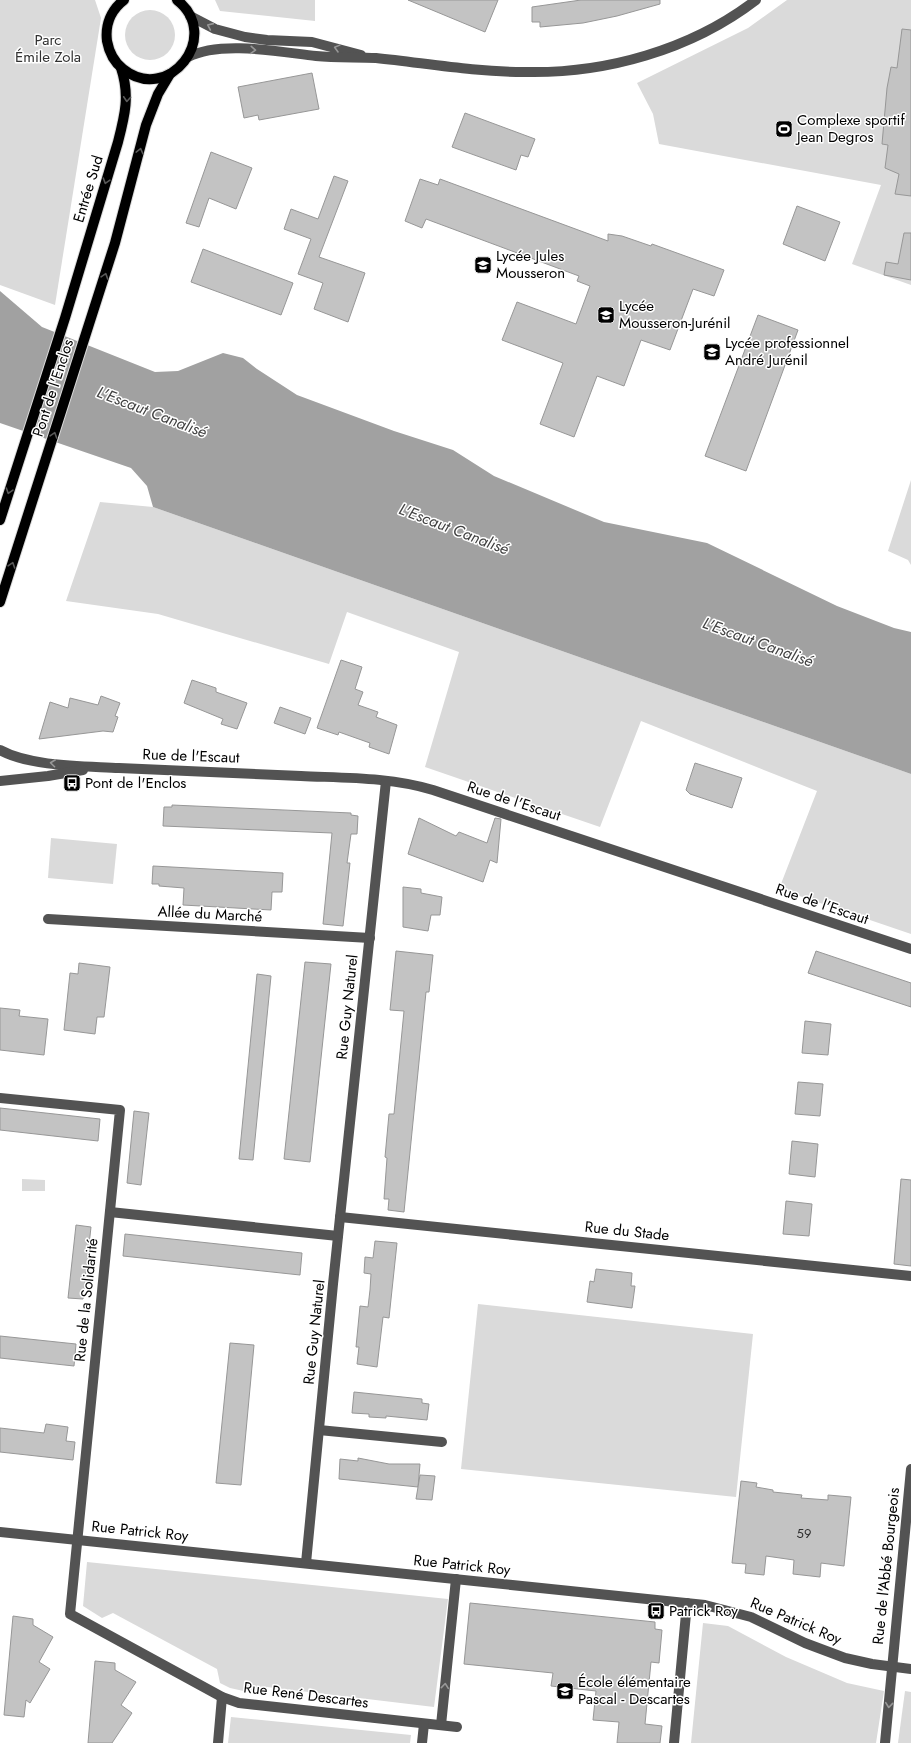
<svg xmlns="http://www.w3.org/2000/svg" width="911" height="1743" font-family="Jost,sans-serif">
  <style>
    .green { fill: #dadada }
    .water { fill: #a1a1a1 }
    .building { fill: #c3c3c3; stroke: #979797 }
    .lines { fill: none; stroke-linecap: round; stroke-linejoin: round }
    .major-casing { stroke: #dbdbdb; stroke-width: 12 }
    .minor { stroke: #535353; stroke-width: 10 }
    .major { stroke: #000; stroke-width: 10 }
    .oneway { stroke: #989898 }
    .oneway2 { stroke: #595959 }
    .labels { text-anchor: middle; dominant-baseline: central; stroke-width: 3; stroke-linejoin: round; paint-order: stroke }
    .number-label { font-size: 13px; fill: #313131 }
    .park-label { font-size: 15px; fill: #313131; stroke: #fff }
    .poi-label { font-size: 15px; fill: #000; stroke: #fff; text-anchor: start }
    .street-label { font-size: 15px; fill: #000; stroke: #fff }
    .water-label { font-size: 16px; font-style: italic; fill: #424242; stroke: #fff }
  </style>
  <rect width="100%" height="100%" fill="#fff"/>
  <g class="green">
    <path d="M0,0H95L101,18L55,305L0,285Z"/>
    <path d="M215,0H315V21L220,11Z"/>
    <path d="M787,0H911V285L852,264L881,185L659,144L653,114L637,83L748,28Z"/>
    <circle cx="150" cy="35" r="25"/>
    <path d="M911,480V565L908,560L888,551Z"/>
    <path d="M100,502L153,507L911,774V934L779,889L817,791L641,721L600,827L425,767L459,652L347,612L329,664L158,614L66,601Z"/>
    <path d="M51,838L117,844L113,884L48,878Z"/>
    <path d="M22,1179L45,1180V1191H22Z"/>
    <path d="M478,1304L753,1334L736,1497L461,1469Z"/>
    <path d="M87,1562L448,1599L434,1707L267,1687L266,1696L230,1688L220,1683L217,1669L113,1613L102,1618L83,1606Z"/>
    <path d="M703,1623L728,1626L786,1657L847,1683L884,1691L876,1743H691Z"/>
    <path d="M905,1691L911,1692V1743H898Z"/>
    <path d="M231,1717L411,1735L410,1743H228Z"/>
  </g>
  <path class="water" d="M0,291L42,327L155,372L178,371L223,353L243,358L257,369L297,395L394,431L453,450L494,476L604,522L707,543L837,606L894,628L911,632V774L153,507L147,486L131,468L0,423Z"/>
  <g class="building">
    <path d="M408,0H498L485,32Z"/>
    <path d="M581,0H660V4L617,16L583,23L540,27V22H532V7Z"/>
    <path d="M902,29L911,30V196L895,194L899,174L885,168L888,145L882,144L887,88L891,67L897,68Z"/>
    <path d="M312,73L319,109L259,120L258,115L244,118L238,87Z"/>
    <path d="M465,113L535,139L528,157L521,155L516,170L452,147Z"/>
    <path d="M211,152L252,168L236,209L209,198L199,227L186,223Z"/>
    <path d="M334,176L348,181L319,257L365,273L348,322L314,309L323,283L298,274L311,239L284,229L291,209L318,219Z"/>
    <path d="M420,179L438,185L440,179L608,241V234L622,236L651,246L652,244L724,270L714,296L693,289L670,350L641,340L624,386L597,376L574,437L540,424L563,363L502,340L517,302L576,324L590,286L577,281L579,276L426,219L422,228L405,221Z"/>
    <path d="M797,206L840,222L825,261L783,244Z"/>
    <path d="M904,233H911V280L884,275L886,262L898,264Z"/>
    <path d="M203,249L293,283L281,315L191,282Z"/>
    <path d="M758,315L798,330L746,471L705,456Z"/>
    <path d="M341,660L362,667L355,689L363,692L358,705L378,712L376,717L397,725L389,754L369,747L370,743L339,732L338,735L317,728Z"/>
    <path d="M192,680L216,688V692L247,703L237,729L221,724L223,719L184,703Z"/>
    <path d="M101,696L120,703L115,716L118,717L113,732L103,731L39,739L50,702L68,708L70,698L98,705Z"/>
    <path d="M280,707L311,718L305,734L274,723Z"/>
    <path d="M695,763L742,778L732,808L690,794L686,790Z"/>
    <path d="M172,805L351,813V815L358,816L357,834H351L347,863H350L343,926L323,924L332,833L163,826L164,807H172Z"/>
    <path d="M419,818L456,836L459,832L487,843L495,818L501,819L497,863L490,860L483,882L408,854Z"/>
    <path d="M153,866L283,873L282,892H272L271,910L183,905L184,888L159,886V884H152Z"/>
    <path d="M403,887L421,889V893L442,897L440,915H431L428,931L403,927Z"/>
    <path d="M396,951L433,955L429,992H426L404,1212L388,1210L389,1199H384L387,1158L385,1157L389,1114H394L404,1011L390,1010Z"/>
    <path d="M816,951L911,983V1007L808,973Z"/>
    <path d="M305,962L331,964L310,1162L284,1159Z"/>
    <path d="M79,963L110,967L104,1017H97L95,1034L64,1030L70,973L78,974Z"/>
    <path d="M257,974L271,976L253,1160L239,1159Z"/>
    <path d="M0,1008L20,1010L19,1016L48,1019L44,1055L0,1050Z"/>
    <path d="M805,1021L831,1024L828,1055L802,1053Z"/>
    <path d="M798,1082L823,1084L820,1116L795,1114Z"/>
    <path d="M0,1108L100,1119L98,1141L0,1130Z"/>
    <path d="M134,1111L149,1113L141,1185L127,1183Z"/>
    <path d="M792,1141L818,1144L815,1177L789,1174Z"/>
    <path d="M901,1179L911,1180V1266L894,1264Z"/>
    <path d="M786,1201L812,1204L809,1236L783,1234Z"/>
    <path d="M76,1225L91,1227L83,1299L68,1298Z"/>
    <path d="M125,1234L302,1253L300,1275L123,1256Z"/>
    <path d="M375,1241L397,1243L389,1318L383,1317L377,1367L357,1364L359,1347H356L360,1306L368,1307L370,1290L371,1274L364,1273L365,1257L373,1258Z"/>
    <path d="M596,1269L632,1273L631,1286H635L632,1308L587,1302L590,1281L594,1282Z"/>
    <path d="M0,1336L76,1344L74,1366L0,1358Z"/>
    <path d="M230,1343L254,1345L241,1485L216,1483Z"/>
    <path d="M354,1392L422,1399V1403L429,1404L427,1420L386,1416V1418L369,1417V1414L352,1413Z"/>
    <path d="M46,1424L68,1427L66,1441L75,1442L73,1460L0,1452V1428L44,1433Z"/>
    <path d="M358,1458L389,1464H420L418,1487L339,1479L340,1459L358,1461Z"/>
    <path d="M420,1475L435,1476L432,1500L416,1499Z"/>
    <path d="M741,1481L757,1483L756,1487L773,1490V1492L802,1495L801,1498L828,1500V1495L851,1497L844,1566L821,1563L820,1577L793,1574L794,1560L766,1556L764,1575L745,1573L746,1564L732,1563Z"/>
    <path d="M470,1603L655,1622V1629L662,1630L659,1663L651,1662L645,1724L662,1726L660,1743H617L619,1722L593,1720L596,1691L551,1686L553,1673L464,1664Z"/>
    <path d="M13,1616L33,1619V1625L53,1637L39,1662L50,1669L30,1703L26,1700L24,1717L4,1715Z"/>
    <path d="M95,1661L115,1663V1670L136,1682L121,1705L132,1713L112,1743H88Z"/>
  </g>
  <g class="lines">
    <defs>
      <g id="major">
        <path d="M124,0C111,10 105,25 107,41C109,52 114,62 123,69C168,105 223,36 177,0"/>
        <path d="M0,520L65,318L118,142C125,115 130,95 121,68"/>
        <path d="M0,602L115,243L146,125L158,94L170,74"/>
      </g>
    </defs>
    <use href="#major" class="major-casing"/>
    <g class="minor">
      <path d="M190,16L215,29L245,37L267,40L312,42L361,55"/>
      <path d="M188,57C221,40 280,52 316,56C336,58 356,57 376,58C425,63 474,72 524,72C605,74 691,50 756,0"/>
      <path d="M0,750C31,767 84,766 119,768C180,771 240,773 301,776C345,778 390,777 433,790L911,949"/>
      <path d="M0,781L48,776L83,770"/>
      <path d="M48,919L370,938"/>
      <path d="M0,1098L120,1110L70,1614L222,1697L239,1703L457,1727"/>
      <path d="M110,1212L338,1236"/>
      <path d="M340,1217L911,1276"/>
      <path d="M319,1430L442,1442"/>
      <path d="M0,1532L705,1605L751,1617L805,1643L845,1658L872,1664L911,1669"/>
      <path d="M306,1563L333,1284L386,781"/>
      <path d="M441,1725L456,1579"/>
      <path d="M218,1743L222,1697"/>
      <path d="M422,1743L424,1724"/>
      <path d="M674,1743L687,1603"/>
      <path d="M885,1743L911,1469"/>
    </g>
    <use href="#major" class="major"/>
  </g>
  <defs><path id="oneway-chevron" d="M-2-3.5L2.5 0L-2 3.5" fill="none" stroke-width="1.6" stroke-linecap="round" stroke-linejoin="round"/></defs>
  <g class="oneway">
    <use href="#oneway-chevron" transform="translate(210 26) rotate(-156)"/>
    <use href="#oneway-chevron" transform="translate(337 48) rotate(-165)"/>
    <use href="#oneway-chevron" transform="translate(253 50) rotate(4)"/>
    <use href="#oneway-chevron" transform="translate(53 763) rotate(-173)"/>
    <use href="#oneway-chevron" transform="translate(445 1686) rotate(-84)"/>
    <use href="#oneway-chevron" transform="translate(889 1705) rotate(96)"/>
  </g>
  <g class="oneway2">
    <use href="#oneway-chevron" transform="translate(127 99) rotate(94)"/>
    <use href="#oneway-chevron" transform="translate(140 151) rotate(-76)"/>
    <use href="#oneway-chevron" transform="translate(106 181) rotate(107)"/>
    <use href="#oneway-chevron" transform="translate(105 276) rotate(-72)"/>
    <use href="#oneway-chevron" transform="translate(54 435) rotate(-72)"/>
    <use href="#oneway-chevron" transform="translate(9 491) rotate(108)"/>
    <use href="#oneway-chevron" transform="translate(12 565) rotate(-72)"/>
  </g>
  <defs>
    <symbol id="stadium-square" viewBox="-11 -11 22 22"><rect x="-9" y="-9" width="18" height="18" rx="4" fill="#000" stroke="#fff"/><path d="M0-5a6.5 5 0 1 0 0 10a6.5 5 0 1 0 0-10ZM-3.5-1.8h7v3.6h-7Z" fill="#fff"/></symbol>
    <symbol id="school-square" viewBox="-11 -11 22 22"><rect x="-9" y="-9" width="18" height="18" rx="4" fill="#000" stroke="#fff"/><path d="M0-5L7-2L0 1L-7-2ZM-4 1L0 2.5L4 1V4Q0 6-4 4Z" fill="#fff"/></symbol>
    <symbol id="bus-square" viewBox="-11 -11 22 22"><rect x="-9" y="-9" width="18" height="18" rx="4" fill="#000" stroke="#fff"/><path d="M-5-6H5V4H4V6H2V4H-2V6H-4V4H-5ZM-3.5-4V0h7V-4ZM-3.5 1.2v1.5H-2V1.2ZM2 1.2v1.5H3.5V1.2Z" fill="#fff"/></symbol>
  </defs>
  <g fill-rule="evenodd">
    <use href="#stadium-square" x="774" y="119" width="20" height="20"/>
    <use href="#school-square" x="473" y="255" width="20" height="20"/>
    <use href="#school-square" x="596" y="305" width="20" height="20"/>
    <use href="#school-square" x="702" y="342" width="20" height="20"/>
    <use href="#bus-square" x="62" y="773" width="20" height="20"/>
    <use href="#bus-square" x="646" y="1601" width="20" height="20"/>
    <use href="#school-square" x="555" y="1681" width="20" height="20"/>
  </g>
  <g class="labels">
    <g class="number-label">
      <text x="804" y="1533">59</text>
    </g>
    <g class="park-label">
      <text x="48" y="40">Parc<tspan x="48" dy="17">Émile Zola</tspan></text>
    </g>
    <g class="poi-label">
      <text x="797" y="120">Complexe sportif<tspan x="797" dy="17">Jean Degros</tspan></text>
      <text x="496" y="256">Lycée Jules<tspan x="496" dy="17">Mousseron</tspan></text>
      <text x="619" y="306">Lycée<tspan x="619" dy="17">Mousseron-Jurénil</tspan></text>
      <text x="725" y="343">Lycée professionnel<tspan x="725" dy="17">André Jurénil</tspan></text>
      <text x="85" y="783">Pont de l'Enclos</text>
      <text x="669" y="1611">Patrick Roy</text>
      <text x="578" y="1682">École élémentaire<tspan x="578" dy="17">Pascal - Descartes</tspan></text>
    </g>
    <g class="street-label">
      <text transform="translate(88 189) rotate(-73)">Entrée Sud</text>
      <text transform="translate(53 388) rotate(-72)">Pont de l'Enclos</text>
      <text transform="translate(191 756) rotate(2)">Rue de l'Escaut</text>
      <text transform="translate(514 801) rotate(18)">Rue de l'Escaut</text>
      <text transform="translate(822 904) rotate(19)">Rue de l'Escaut</text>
      <text transform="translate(210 914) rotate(3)">Allée du Marché</text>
      <text transform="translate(347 1007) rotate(-84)">Rue Guy Naturel</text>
      <text transform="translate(627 1231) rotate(6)">Rue du Stade</text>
      <text transform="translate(86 1300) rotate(-84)">Rue de la Solidarité</text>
      <text transform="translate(314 1332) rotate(-84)">Rue Guy Naturel</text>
      <text transform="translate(140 1531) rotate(6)">Rue Patrick Roy</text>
      <text transform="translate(462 1565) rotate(6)">Rue Patrick Roy</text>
      <text transform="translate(886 1566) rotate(-84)">Rue de l'Abbé Bourgeois</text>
      <text transform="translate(796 1621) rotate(23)">Rue Patrick Roy</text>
      <text transform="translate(306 1695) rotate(7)">Rue René Descartes</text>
    </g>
    <g class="water-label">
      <text transform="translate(152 412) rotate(21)">L'Escaut Canalisé</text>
      <text transform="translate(454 529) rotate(21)">L'Escaut Canalisé</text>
      <text transform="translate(758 642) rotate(20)">L'Escaut Canalisé</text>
    </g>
  </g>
</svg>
